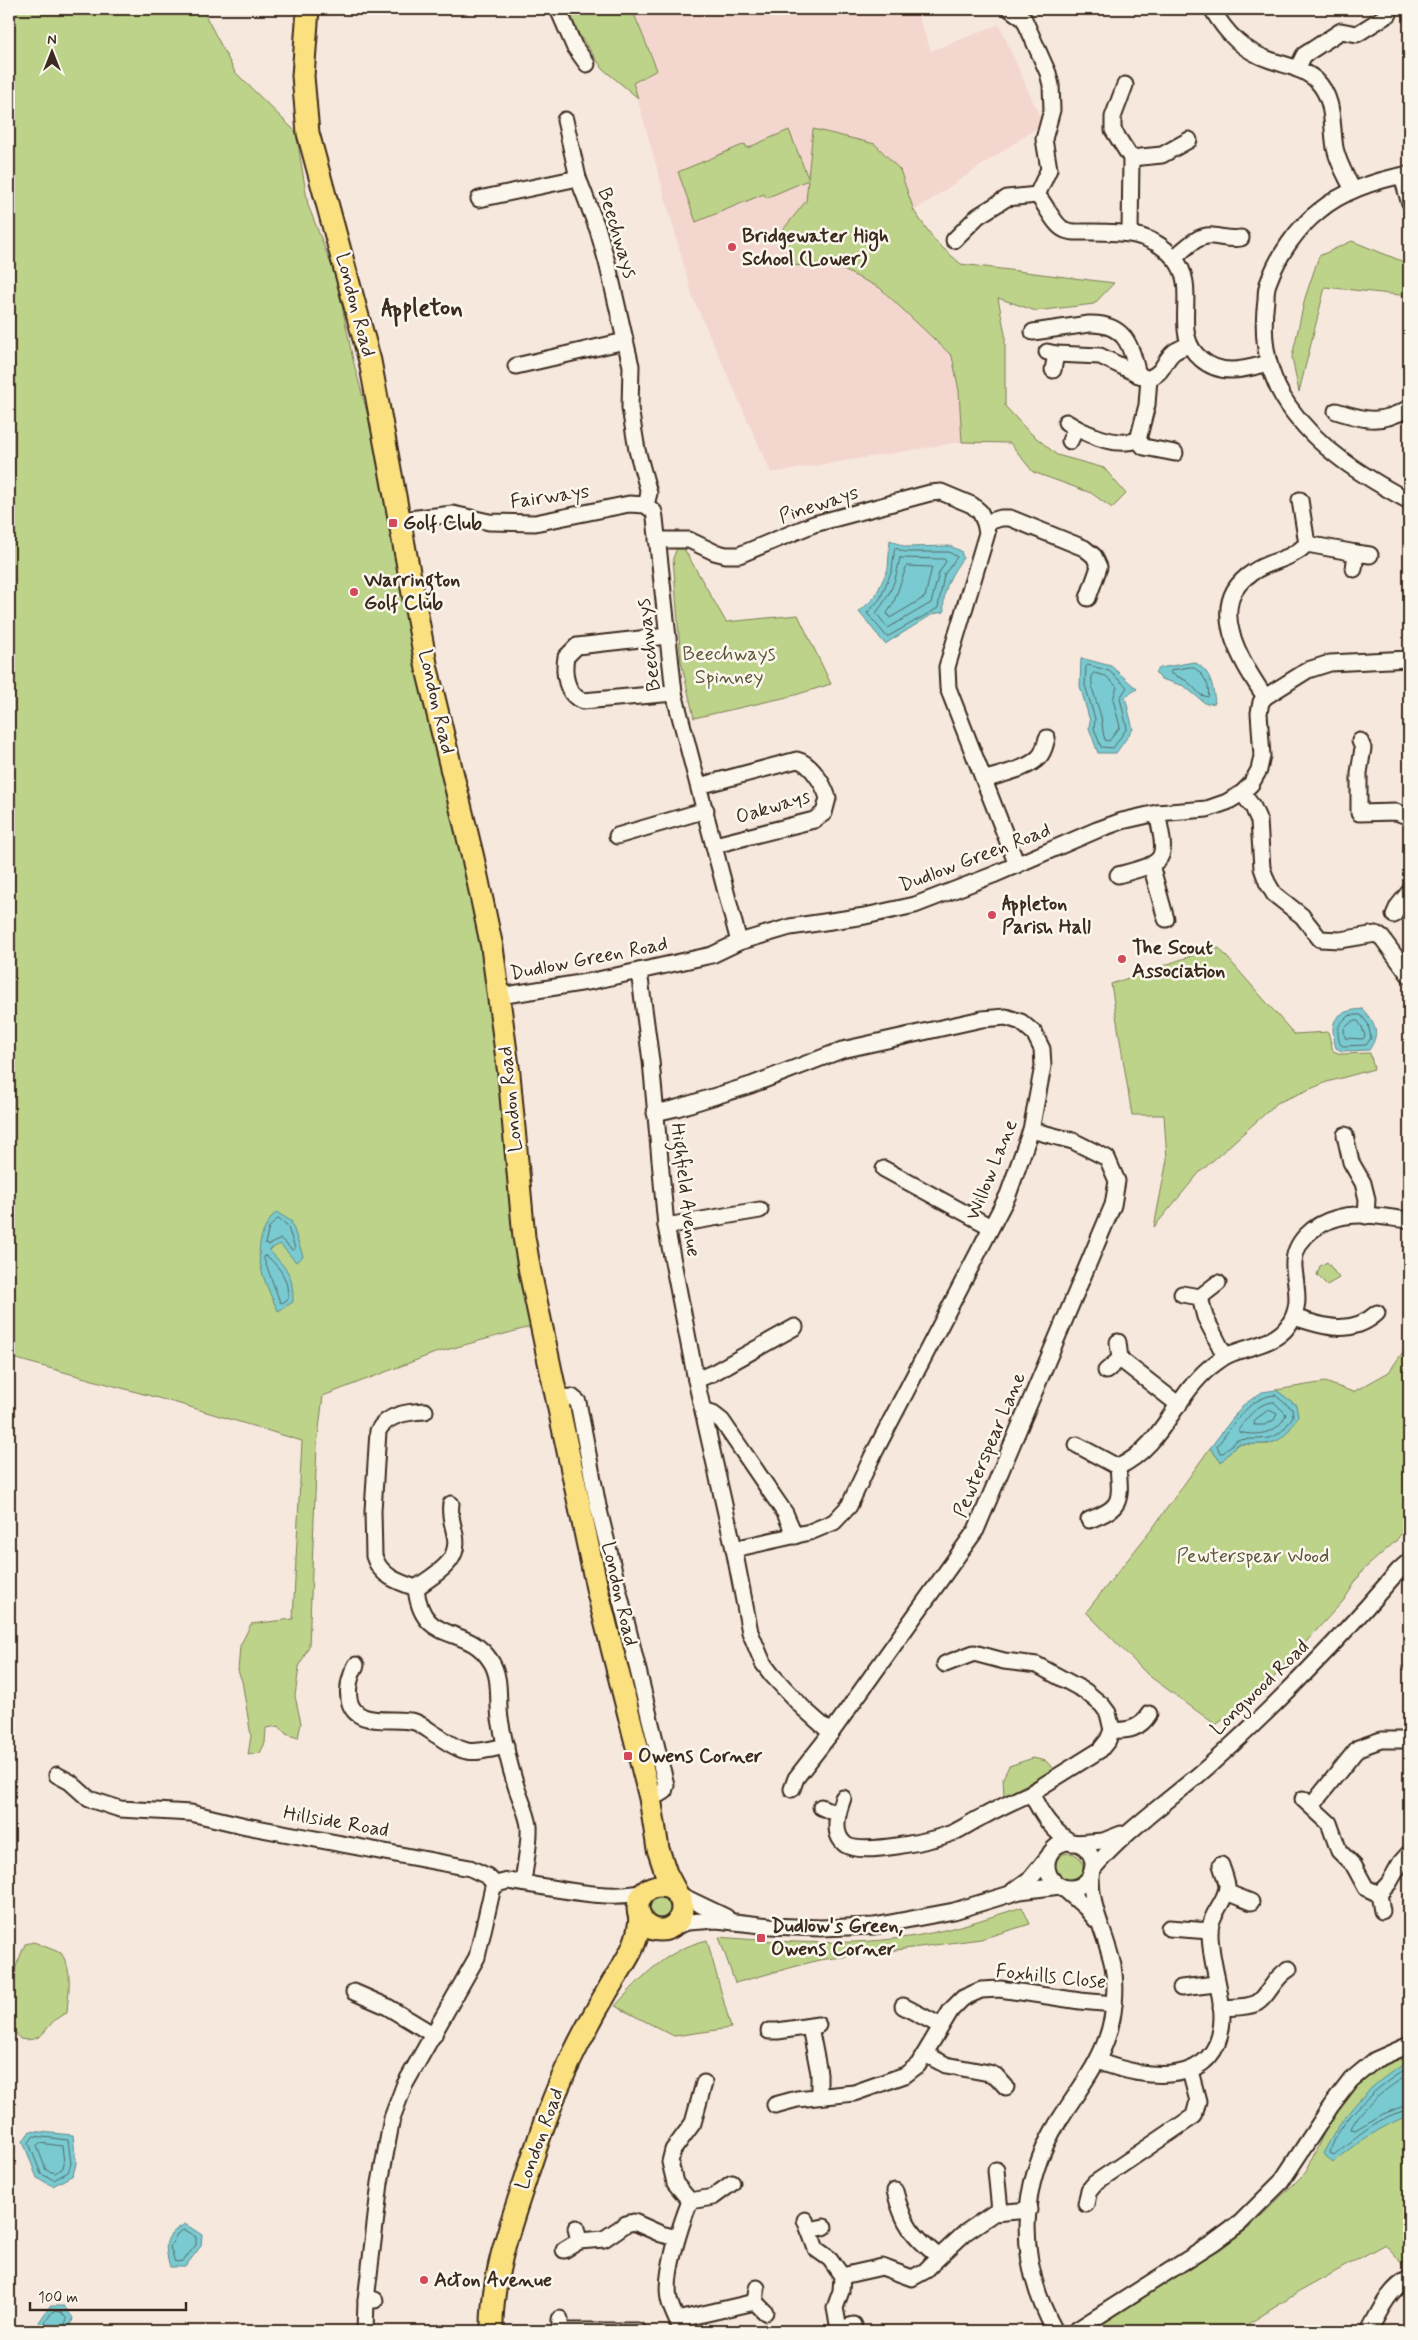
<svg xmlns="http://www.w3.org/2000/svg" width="1418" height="2340" font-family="Mynerve,sans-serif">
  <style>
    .built { fill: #f3d7ce }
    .green { fill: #bdd38a; stroke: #7c7e54 }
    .water { fill: #79cad1; stroke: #608a89 }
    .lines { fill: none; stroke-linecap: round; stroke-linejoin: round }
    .shore { stroke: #546a66; stroke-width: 1 }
    .minor-casing { stroke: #3b2a1e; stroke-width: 19 }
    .highway-casing { stroke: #3b2a1e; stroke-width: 25 }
    .minor { stroke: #fbf7ec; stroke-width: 15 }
    .highway { stroke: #fbe080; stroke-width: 21 }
    .poi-dot { fill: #d1495b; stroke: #fbf7ec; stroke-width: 2 }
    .labels { text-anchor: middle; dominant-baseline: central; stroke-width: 5; stroke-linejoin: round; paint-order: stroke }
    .street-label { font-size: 20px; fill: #3b2a1e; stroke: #fbf7ec }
    .poi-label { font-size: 20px; font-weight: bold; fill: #3b2a1e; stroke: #fbf7ec; text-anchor: start }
    .park-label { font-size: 20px; fill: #5c5439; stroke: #fbf7ec }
    .district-label { font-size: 25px; font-weight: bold; fill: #3b2a1e; stroke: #fbf7ec }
  </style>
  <rect width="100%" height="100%" fill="#f7e8de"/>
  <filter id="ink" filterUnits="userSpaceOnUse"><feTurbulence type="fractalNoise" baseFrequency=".02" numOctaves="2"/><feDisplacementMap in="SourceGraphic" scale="10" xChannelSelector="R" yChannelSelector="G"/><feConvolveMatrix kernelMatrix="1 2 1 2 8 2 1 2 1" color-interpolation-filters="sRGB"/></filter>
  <g filter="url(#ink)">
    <path class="built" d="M632,9H916L931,51L999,24L1043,124L914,211L900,170L806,201L782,231L792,266L829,263L880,288L952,356L959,391L962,442L771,473L693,298L633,83L657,70Z"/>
    <g class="green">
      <path d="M9,9H202L235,72L296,132L308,205L336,277L353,360L406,558L467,831L522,1214L530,1327L435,1353L323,1396L317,1445L309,1646L299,1667L295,1696L301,1723L298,1738L286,1734L279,1726L266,1728L265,1743L260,1753L248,1755L251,1736L242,1681L238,1671L240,1646L251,1624L293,1619L302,1441L180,1404L9,1357Z"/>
      <path d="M569,9H632L657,70L633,83L638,98L603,69L578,33Z"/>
      <path d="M813,129L875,144L900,170L914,211L936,242L961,264L1114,283L1094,304L1036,311L998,298L1005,334V406L1027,430L1057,455L1104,468L1126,494L1112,508L1091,493L1033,472L1010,443L962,442L959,391L952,356L880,288L829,263L791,266L782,231L806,201L808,180L766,198L764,194L696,222L678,172L745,144L747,148L789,130L808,178Z"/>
      <path d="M1352,241L1409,264V296L1325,287L1299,392L1292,357L1305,298L1319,256Z"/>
      <path d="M683,547L726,622L798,615L831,684L792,696L694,718L681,661L673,558L677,548Z"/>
      <path d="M1219,948L1294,1034L1328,1032L1333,1051L1341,1054L1370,1053L1374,1069L1327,1082L1277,1103L1199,1173L1154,1227L1167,1160L1164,1115H1132L1111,984L1205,951Z"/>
      <path d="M1327,1262L1339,1278L1327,1285L1317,1275L1320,1266Z"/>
      <path d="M1409,1343V1398L1407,1401L1409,1418V1522L1396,1541L1363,1570L1344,1600L1265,1687L1216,1725L1148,1675L1086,1612L1152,1529L1210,1448L1221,1462L1238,1444H1269L1296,1405L1276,1390L1325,1382L1353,1392L1389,1372Z"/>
      <path d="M1033,1758L1046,1761L1054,1770L1004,1796L1003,1778L1009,1766Z"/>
      <circle cx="1069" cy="1867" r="14"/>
      <circle cx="661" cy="1908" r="14"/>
      <path d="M1022,1907L1030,1924L981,1939L819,1960L735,1983L719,1937C779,1942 840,1946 901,1938C942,1933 982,1920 1022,1907Z"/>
      <path d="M707,1940L731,2028L674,2036L615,2006C643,1976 666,1950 707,1940Z"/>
      <path d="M34,1942L61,1953C74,1972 68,1992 67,2013C43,2022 48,2044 20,2039L9,2024V1984L25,1944Z"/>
      <path d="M1409,2048V2267H1406L1385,2244L1299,2292L1237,2331H1084L1184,2272L1249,2228L1306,2172L1334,2111L1353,2081Z"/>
    </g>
    <g class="water">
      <path d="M890,540L906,547L950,546L961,551L963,558C950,575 942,591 944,612L933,614L885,644L859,612L875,597L888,569Z"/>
      <path d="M1081,658L1111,666L1137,689L1125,697L1133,729L1116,753H1098L1089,728L1090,721L1080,686Z"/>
      <path d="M1194,662C1211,671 1213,685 1215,703L1206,704L1184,686L1161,679L1155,672L1160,668Z"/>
      <path d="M1363,1009C1375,1025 1381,1032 1369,1050L1342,1051L1336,1048C1329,1022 1333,1011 1363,1009Z"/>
      <path d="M276,1212L291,1221L303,1256L296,1262L280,1244L269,1250C288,1271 293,1273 293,1302L278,1311C261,1275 247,1245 276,1212Z"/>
      <path d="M1276,1390L1296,1405L1298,1416C1280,1448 1272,1444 1238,1444L1221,1462L1210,1448L1242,1406L1262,1392Z"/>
      <path d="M1409,2062V2115C1381,2127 1357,2142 1333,2162L1323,2154C1342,2115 1370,2082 1409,2062Z"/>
      <path d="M30,2131L73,2135L76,2164L73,2175L53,2186L37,2178L23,2141Z"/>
      <path d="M185,2224L202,2235L201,2246L185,2267H170C164,2245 163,2236 185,2224Z"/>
      <path d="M50,2306H64L73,2318L71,2326L65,2331H43L39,2322Z"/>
    </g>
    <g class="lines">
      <g class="shore">
        <path d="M895,548L905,552H949L957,557L944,575L938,608L887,637L867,613L880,599L892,570Z"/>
        <path d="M900,558L944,559L946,561L939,573L931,603L888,628L876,613C892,593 895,582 900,558Z"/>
        <path d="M907,566L932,567L925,597L890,618L887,613L893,604Z"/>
        <path d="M1088,665L1109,671L1127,687L1120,698L1127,728L1113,748L1101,747L1094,728L1095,719L1085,685L1086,667Z"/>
        <path d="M1192,667C1203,672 1211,686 1208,697L1201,695L1187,681L1170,673L1172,670Z"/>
        <path d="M1094,673L1106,676L1117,687L1113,699L1120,727L1109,741L1105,740C1102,731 1103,726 1101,717C1098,703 1090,690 1092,675Z"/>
        <path d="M1351,1015H1361L1368,1024L1371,1038L1366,1045L1343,1046L1340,1044C1336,1029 1337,1023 1351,1015Z"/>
        <path d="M1353,1021H1358L1362,1027L1365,1036L1363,1039L1345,1038L1344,1029Z"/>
        <path d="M278,1219L287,1225L295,1248L293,1251L281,1239L268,1245L265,1243L269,1228Z"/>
        <path d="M265,1256L268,1257C282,1270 288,1279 288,1299L282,1303L280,1302L264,1259Z"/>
        <path d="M1275,1395L1292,1409L1293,1416C1276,1445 1266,1437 1237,1440L1223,1453H1220L1217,1446C1232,1427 1248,1397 1275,1395Z"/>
        <path d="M1274,1402L1286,1414C1279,1433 1258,1437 1239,1432V1429C1247,1418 1258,1402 1274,1402Z"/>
        <path d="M1269,1410L1277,1414L1274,1420L1265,1425H1254L1255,1420Z"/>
        <path d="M1409,2068C1382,2081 1336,2122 1330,2153L1334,2155C1354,2138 1382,2114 1409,2110"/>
        <path d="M1409,2075C1392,2083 1357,2111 1351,2129L1355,2130L1383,2114L1409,2104"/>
        <path d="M34,2136L68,2140L71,2164L68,2172L54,2180L41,2174L29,2143Z"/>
        <path d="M40,2143L62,2146L64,2163L63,2168L55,2173L46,2170L37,2146Z"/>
        <path d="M184,2230L196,2237V2245L183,2261L175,2262L170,2247L177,2234Z"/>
        <path d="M47,2331L45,2322L53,2311L61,2312L67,2319L62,2331"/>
      </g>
      <defs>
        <g id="minor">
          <path d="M558,9L574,46L587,64"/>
          <path d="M1010,9L1024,19L1048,73L1051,85L1052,110L1044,139L1049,169L1037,195C1046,204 1054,226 1065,230C1071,233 1080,232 1087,232C1120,232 1151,231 1174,258C1201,288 1169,333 1201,359C1222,377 1245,369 1269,363"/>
          <path d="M1212,9C1226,33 1243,51 1270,60C1285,65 1304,69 1316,80C1335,99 1331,123 1335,148C1338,163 1346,176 1353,190"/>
          <path d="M1297,69L1304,55L1341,31L1357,34L1389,14"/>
          <path d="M1125,85L1113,117V130L1131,158L1130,233"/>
          <path d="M565,120L578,178L598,230L608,266L631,366L630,408L637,450L649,493L646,505L654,512L655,518L674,693L739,942"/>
          <path d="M1131,158L1162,155L1189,140"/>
          <path d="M1409,174C1377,180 1344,190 1319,211C1297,228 1278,256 1269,281C1266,287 1266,294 1266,300C1261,337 1267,374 1288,405C1318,449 1363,476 1409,501"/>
          <path d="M1402,176L1409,201"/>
          <path d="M479,199L578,178"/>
          <path d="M954,240L978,216L1007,198L1037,195"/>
          <path d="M1174,258C1185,249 1197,234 1213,236C1223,237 1230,240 1241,238"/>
          <path d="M1033,332L1089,324C1125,323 1131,345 1138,375"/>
          <path d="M1047,352L1056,354L1053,370"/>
          <path d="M1056,354L1100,356L1142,376"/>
          <path d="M516,366L625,341"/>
          <path d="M1336,411C1367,421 1381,424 1409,408"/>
          <path d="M1066,422L1076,428L1070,441"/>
          <path d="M1076,428C1094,437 1118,447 1138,440L1144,447L1175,453"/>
          <path d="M1138,440L1147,405L1149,378C1164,373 1163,361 1174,352C1178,349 1184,347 1189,345"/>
          <path d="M1300,500L1307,544"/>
          <path d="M400,520L453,514L489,522L535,523L629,504L646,505"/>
          <path d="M985,523L1001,518H1010L1084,548L1094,556L1099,567L1088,598"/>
          <path d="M657,540H689L714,552L726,555H739L814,524L930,493L941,492L972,505L980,512L985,523L987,533L947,667L948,688L1017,865"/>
          <path d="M1354,569L1356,553L1370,555"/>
          <path d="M667,636L577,646L566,657C563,673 566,695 583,701L674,693"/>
          <path d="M1265,697C1242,662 1203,604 1253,572C1272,559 1288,562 1307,544L1356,553"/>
          <path d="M1360,741L1363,748L1359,773V813L1396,812L1409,817"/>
          <path d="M984,780C1000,774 1027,770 1039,757C1044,752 1045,745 1047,738"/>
          <path d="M699,786L797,760C811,763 824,785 828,798L824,813L814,820L715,845"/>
          <path d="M1242,793L1253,807L1259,821L1262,868L1267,882L1274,894L1302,916L1320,939L1340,940L1376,934L1382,938L1409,975"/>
          <path d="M617,836L706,810"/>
          <path d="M1151,865L1166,919"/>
          <path d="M1118,875C1166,862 1168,863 1157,813"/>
          <path d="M1394,915L1398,906L1409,892"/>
          <path d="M639,971L651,1061L666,1226L696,1380L734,1549L750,1632L763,1663L772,1675L804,1709L831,1733"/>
          <path d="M500,996L593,981L712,955L739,942L790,927L865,916L915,905L993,875L1097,830L1122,821L1157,813L1207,809L1227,802L1242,793L1251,784L1259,770L1262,756L1259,713L1261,702L1265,697L1308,670L1330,663L1409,659"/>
          <path d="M655,1113L677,1108L751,1085L842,1050L982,1019L1006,1017L1021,1022L1034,1033L1042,1049L1043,1066L1031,1130L1008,1195L872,1457L849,1506L834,1522L810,1532L734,1549"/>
          <path d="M1345,1135L1351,1162L1363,1183L1367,1199L1366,1216"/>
          <path d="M884,1169L991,1227"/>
          <path d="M666,1226L760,1210"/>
          <path d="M1182,1294L1200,1297L1218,1283"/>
          <path d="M1200,1297L1205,1317L1225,1356"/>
          <path d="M1294,1317C1323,1327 1352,1336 1377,1313"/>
          <path d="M1120,1359L1179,1405"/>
          <path d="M1106,1371L1120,1359L1118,1342"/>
          <path d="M696,1380L713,1373L795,1327"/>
          <path d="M558,1398L572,1397L578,1402L598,1506L666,1785L664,1792L650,1798"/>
          <path d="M425,1411C408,1412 387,1414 378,1431L373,1511L374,1556C380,1576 398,1582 416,1588C422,1647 466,1623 490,1660C502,1677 497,1700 500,1719C504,1741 509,1765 516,1786C520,1799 527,1812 529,1826C530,1844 525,1864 523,1883"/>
          <path d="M704,1412L713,1414L722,1421L785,1513L795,1536"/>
          <path d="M1077,1445L1118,1467"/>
          <path d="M1089,1520C1122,1508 1121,1501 1118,1467C1162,1447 1174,1398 1209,1368C1215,1364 1221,1358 1228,1355C1248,1346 1274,1345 1288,1326C1302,1307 1296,1289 1294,1268C1292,1242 1314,1224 1337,1218C1359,1211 1387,1218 1409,1220"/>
          <path d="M416,1588C435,1574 461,1562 455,1535C453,1524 449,1515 451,1504"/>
          <path d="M945,1664L974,1653L1004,1661L1037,1665L1085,1691L1102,1705L1108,1713L1112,1730L1108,1740L1100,1750L1031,1793C1042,1815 1051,1830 1072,1843"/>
          <path d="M356,1665C350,1676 347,1686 349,1699C354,1729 394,1716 415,1722C423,1725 431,1732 438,1736C468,1757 472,1753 506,1746"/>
          <path d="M1112,1730C1128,1731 1140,1729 1149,1714"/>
          <path d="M57,1775L70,1782L89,1799L120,1809L191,1813L246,1826L470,1868L487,1876L496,1885"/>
          <path d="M792,1789L796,1778L831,1733L976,1530L1113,1205L1117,1181L1107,1158L1073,1141L1031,1130"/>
          <path d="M843,1798C838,1812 831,1834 846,1845C862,1856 934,1840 952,1833C964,1828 974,1820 986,1815C1000,1807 1016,1800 1031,1793"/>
          <path d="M1303,1799L1329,1823L1339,1851L1354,1866L1366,1888L1379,1894L1389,1883L1401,1862L1409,1853"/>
          <path d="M1312,1805L1358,1748L1381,1740H1409"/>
          <path d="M821,1807L837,1814"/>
          <circle cx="1070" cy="1865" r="23"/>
          <path d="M1075,1843L1103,1841L1121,1834"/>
          <path d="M1092,1870C1126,1829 1171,1800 1211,1764C1278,1704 1340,1639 1399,1570L1409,1561"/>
          <path d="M1062,1887L1085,1907L1096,1920"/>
          <path d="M1013,1891L1031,1878L1048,1857"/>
          <path d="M1226,1892L1251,1902"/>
          <path d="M678,1894L726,1917"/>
          <path d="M1379,1894L1382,1911"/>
          <path d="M673,1927L688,1922L717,1920L770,1926L820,1928L874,1926L954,1911L1020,1891L1060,1886"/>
          <path d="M1169,1928L1210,1931"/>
          <path d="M1181,1988L1216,1984"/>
          <path d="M354,1992L386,2006L434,2035"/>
          <path d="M903,2006L941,2026"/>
          <path d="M1221,2008C1232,2007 1247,2008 1257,2003C1269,1996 1273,1978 1289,1969"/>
          <path d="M810,2027L819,2073V2096"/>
          <path d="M769,2031H778L818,2025"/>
          <path d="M925,2054L946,2065L989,2073L996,2076L1006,2087"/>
          <path d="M1098,2061C1145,2080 1221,2089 1222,2017C1222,1988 1209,1959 1210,1930C1210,1914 1226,1902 1227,1887C1227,1880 1223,1872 1221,1865"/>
          <path d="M775,2105L797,2099L854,2093L905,2075L918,2065L951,2010L963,1998L981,1990L1000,1989L1080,2001L1114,2004"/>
          <path d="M996,2170L1000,2211"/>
          <path d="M895,2191C903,2224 913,2236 939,2257L966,2232L994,2213L1029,2210"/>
          <path d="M690,2201L713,2197L732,2183"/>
          <path d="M1086,2204L1089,2190L1095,2183L1194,2116L1198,2101L1190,2071"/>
          <path d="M805,2220L809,2230L824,2227"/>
          <path d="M809,2230L816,2249L830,2259L842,2276L841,2291L835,2308L839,2329"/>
          <path d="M579,2241L604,2239L626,2224L634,2222L661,2234L677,2238"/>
          <path d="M564,2250L579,2241L576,2228"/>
          <path d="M842,2276L882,2267L912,2278L925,2271L939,2257"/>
          <path d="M757,2288L755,2302L765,2312"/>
          <path d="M366,2300L380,2183L392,2118L404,2086L477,1957L493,1887L500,1883L508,1881C545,1886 612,1903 646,1891"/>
          <path d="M560,2319V2331"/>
          <path d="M677,2320L755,2302"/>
          <path d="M365,2331L366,2300H375"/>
          <path d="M569,2331H638"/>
          <path d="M682,2331C678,2321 671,2310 669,2299C664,2274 681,2224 690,2201L675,2183L670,2162L673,2150L693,2123L704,2083"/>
          <path d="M840,2331L839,2329L854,2325"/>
          <path d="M1055,2331C1017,2262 1017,2186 1060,2119C1081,2086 1105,2057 1112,2019C1115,2002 1116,1983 1113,1966C1106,1933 1090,1910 1091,1874"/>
          <path d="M1075,2331L1213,2243L1240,2223L1281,2182L1331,2106L1351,2080L1375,2060L1409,2045"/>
          <path d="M1369,2331C1379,2313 1389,2288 1409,2279"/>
        </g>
        <g id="highway">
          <path d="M308,9L303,76L308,133L370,361L427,669L473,858L492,947L509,1074L524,1237L530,1272L598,1593L650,1798L658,1849L666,1873L676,1892"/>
          <circle cx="660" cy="1908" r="22"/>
          <path d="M492,2331C491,2281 508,2231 524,2184C538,2141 552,2097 572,2057C583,2034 595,2012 608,1990C623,1963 639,1948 640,1915"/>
        </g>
      </defs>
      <use href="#minor" class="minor-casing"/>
      <use href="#highway" class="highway-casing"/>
      <use href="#minor" class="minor"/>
      <use href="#highway" class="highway"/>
    </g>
  </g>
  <g class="poi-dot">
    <circle cx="732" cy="247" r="5"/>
    <rect x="388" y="518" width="10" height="10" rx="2.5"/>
    <circle cx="354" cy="592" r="5"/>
    <circle cx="992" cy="915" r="5"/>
    <circle cx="1122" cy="959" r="5"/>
    <rect x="623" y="1751" width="10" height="10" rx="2.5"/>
    <rect x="756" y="1933" width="10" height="10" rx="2.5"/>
    <circle cx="424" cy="2280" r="5"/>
  </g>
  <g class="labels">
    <g class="street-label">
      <text transform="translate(617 233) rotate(73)">Beechways</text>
      <text transform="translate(355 305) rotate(75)">London Road</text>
      <text transform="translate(550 497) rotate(-8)">Fairways</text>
      <text transform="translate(819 505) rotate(-18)">Pineways</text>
      <text transform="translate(649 645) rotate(-97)">Beechways</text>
      <text transform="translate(436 702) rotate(77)">London Road</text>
      <text transform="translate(773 807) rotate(-17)">Oakways</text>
      <text transform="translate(975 858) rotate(-21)">Dudlow Green Road</text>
      <text transform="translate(589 959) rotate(-11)">Dudlow Green Road</text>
      <text transform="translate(511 1099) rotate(-96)">London Road</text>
      <text transform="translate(992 1170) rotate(-68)">Willow Lane</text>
      <text transform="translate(685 1190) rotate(83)">Highfield Avenue</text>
      <text transform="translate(990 1445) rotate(-67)">Pewterspear Lane</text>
      <text transform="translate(619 1594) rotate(77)">London Road</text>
      <text transform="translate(1260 1688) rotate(-44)">Longwood Road</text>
      <text transform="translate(336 1822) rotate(10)">Hillside Road</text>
      <text transform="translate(1051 1977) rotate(6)">Foxhills Close</text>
      <text transform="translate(540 2139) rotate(-70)">London Road</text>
    </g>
    <g class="poi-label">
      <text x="742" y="236">Bridgewater High<tspan x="742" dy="23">School (Lower)</tspan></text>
      <text x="403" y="523">Golf Club</text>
      <text x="364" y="580">Warrington<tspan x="364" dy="23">Golf Club</tspan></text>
      <text x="1002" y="904">Appleton<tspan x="1002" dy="23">Parish Hall</tspan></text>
      <text x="1132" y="948">The Scout<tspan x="1132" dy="23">Association</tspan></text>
      <text x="638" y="1756">Owens Corner</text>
      <text x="771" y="1926">Dudlow's Green,<tspan x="771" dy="23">Owens Corner</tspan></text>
      <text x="434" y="2280">Acton Avenue</text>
    </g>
    <g class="park-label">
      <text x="729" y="654">Beechways<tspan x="729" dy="23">Spinney</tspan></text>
      <text x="1253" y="1556">Pewterspear Wood</text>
    </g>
    <g class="district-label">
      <text x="422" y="308">Appleton</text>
    </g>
  </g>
  <rect width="1418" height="2340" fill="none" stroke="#fbf7ec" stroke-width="30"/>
  <rect x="15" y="15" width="1388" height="2310" fill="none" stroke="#3b2a1e" stroke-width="2" filter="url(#ink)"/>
  <g transform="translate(52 52)" stroke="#fbf7ec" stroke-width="4" paint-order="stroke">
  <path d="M0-4L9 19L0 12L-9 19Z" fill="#3b2a1e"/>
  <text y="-8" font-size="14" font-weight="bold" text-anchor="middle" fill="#3b2a1e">N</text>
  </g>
  <path d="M30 2302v8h156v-8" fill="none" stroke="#3b2a1e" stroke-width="2.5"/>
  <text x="38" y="2302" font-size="15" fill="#3b2a1e" stroke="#fbf7ec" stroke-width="4" paint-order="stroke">100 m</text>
</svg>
